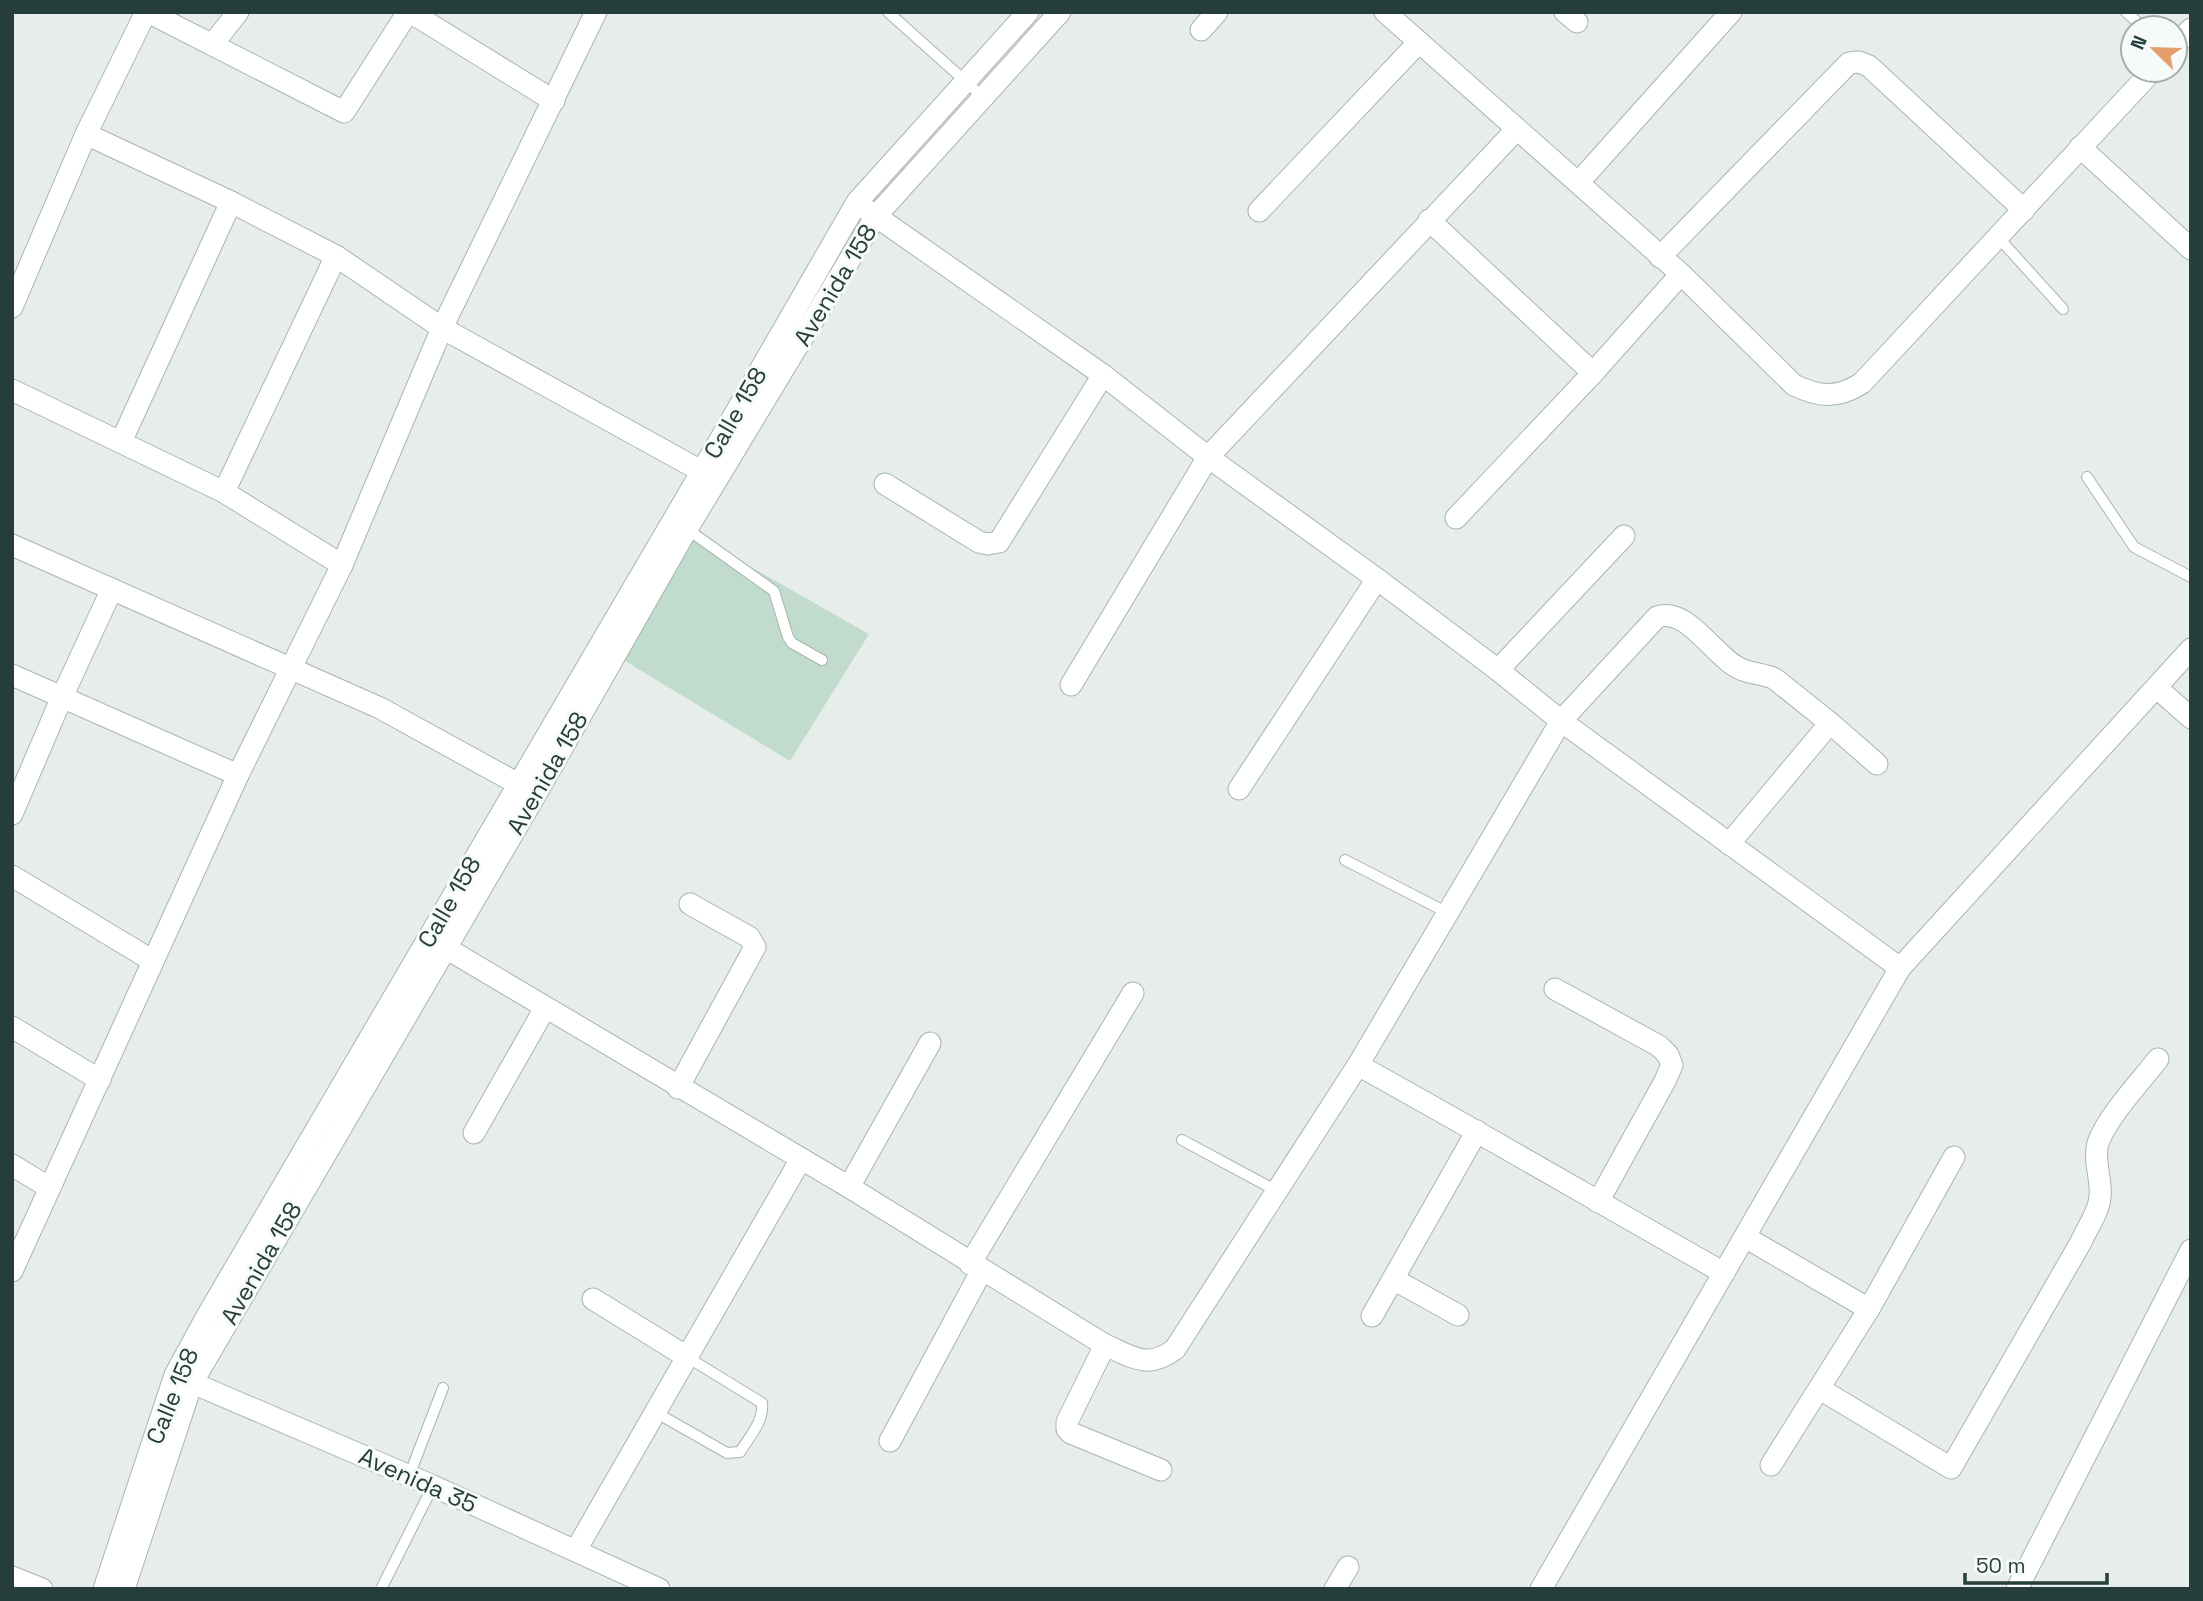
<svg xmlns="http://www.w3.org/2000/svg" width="2203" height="1601" font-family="'Space Grotesk',sans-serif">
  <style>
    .green { fill: #c1dccd }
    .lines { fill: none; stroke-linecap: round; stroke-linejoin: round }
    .service-casing { stroke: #a9b5b3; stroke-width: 12 }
    .minor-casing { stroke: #a9b5b3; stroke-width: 23 }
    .service { stroke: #fff; stroke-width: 10 }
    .minor { stroke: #fff; stroke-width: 21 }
    .labels { text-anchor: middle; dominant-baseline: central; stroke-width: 6; stroke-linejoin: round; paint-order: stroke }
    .street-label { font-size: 24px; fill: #263e3b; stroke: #f6faf9 }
  </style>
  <rect width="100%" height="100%" fill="#e6edeb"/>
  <path class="green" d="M689,532L869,634L790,761L617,656Z"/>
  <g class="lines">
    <defs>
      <g id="service">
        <path d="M888,12L983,97"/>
        <path d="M2126,12L2144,28"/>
        <path d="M1998,237L2063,309"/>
        <path d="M2087,477L2134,547L2191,577"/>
        <path d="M687,529L774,591L788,637L792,643L822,660"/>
        <path d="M1345,860L1448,913"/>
        <path d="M1182,1140L1277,1191"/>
        <path d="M655,1412L727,1453L740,1452C750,1436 764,1421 762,1403L687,1357"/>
        <path d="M409,1476L443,1388"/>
        <path d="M381,1589L433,1486"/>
      </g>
      <g id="minor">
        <path d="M148,12L344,112L408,12"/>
        <path d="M410,12L554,101"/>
        <path d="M1385,12L1681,274L1794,385C1819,397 1837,399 1862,383L2153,70"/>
        <path d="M1565,12L1577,22"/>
        <path d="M1201,30L1217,12"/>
        <path d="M212,45L238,12"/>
        <path d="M2175,46L2191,29"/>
        <path d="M86,134L231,202L336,256L442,328L712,477"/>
        <path d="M2080,147L2191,249"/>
        <path d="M1579,182L1731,12"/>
        <path d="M867,210L1103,375L1208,457L1377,579L1498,670L1561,721L1900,968"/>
        <path d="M1259,211L1419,42"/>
        <path d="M1429,220L1593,373"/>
        <path d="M1660,257L1849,63L1859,62L1869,66L2024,210"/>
        <path d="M12,307L86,134L146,12"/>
        <path d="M12,390L224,492L342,565"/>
        <path d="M121,442L231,202"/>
        <path d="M885,484L979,542L988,544L999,542L1103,375"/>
        <path d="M224,492L336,256"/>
        <path d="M1456,518L1593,373L1681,274"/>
        <path d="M12,545L380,708L531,791"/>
        <path d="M1498,670L1624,536"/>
        <path d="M12,675L238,775"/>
        <path d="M1071,685L1208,457L1517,129"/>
        <path d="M2157,688L2191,718"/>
        <path d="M1830,723L1877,764"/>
        <path d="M1239,789L1377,579"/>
        <path d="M12,814L62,697L112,589"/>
        <path d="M12,876L153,961"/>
        <path d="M429,938L849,1187L1105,1345C1133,1357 1148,1370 1175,1349L1358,1065L1561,721L1657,617C1689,606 1715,660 1743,670C1753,674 1764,674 1775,679L1830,723L1729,844"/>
        <path d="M1555,989L1659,1046L1668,1055L1672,1065L1665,1081L1598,1202"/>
        <path d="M12,1027L100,1080"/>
        <path d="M1358,1065C1481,1133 1602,1204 1724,1273"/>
        <path d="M678,1088L755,947L749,937L690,904"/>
        <path d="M474,1133L545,1008"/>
        <path d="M12,1165L50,1188"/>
        <path d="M849,1187L930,1043"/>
        <path d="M1745,1237L1869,1309"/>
        <path d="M970,1264L1133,993"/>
        <path d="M12,1271L238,775L342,565L442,328L596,12"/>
        <path d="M1393,1279L1458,1315"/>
        <path d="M593,1299L687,1357"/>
        <path d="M1372,1316L1477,1131"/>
        <path d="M1105,1345L1067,1422V1429L1071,1433L1161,1470"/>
        <path d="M181,1378L433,1486L659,1589"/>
        <path d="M1820,1389L1951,1468L2081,1242C2087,1228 2099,1212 2100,1197C2102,1179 2093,1161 2098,1143C2107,1117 2141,1081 2158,1059"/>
        <path d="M890,1441L982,1270"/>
        <path d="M1771,1465L1869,1309L1954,1157"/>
        <path d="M576,1550L801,1159"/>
        <path d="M12,1577L42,1589"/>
        <path d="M104,1589L175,1375L207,1316L702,471L857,202L1028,12"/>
        <path d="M124,1589L192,1383L536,794L687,529L876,216L1060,12"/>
        <path d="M1335,1589L1348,1567"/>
        <path d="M1541,1589L1900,968L2191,649"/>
        <path d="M2017,1589L2191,1250"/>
      </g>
    </defs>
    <use href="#service" class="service-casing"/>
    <use href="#minor" class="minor-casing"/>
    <use href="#service" class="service"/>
    <use href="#minor" class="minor"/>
  </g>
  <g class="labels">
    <g class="street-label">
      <text transform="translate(835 285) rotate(-59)">Avenida 158</text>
      <text transform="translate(735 413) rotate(-60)">Calle 158</text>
      <text transform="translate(547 773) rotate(-60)">Avenida 158</text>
      <text transform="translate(449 902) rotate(-60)">Calle 158</text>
      <text transform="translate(261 1263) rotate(-60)">Avenida 158</text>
      <text transform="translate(172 1396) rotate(-68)">Calle 158</text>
      <text transform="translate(418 1480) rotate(24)">Avenida 35</text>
    </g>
  </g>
  <rect width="2203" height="1601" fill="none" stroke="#263e3b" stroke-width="28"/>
  <g transform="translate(2154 49) rotate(293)"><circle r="33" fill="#f6faf9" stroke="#a3afad" stroke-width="2"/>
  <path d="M0-5L12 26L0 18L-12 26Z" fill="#e59d6c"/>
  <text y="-10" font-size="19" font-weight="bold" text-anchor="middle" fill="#263e3b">N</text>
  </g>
  <path d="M1965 1573v10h142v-10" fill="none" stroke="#263e3b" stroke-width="3.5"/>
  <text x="1976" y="1573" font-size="21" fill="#263e3b" stroke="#f6faf9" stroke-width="5" paint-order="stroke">50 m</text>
</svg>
